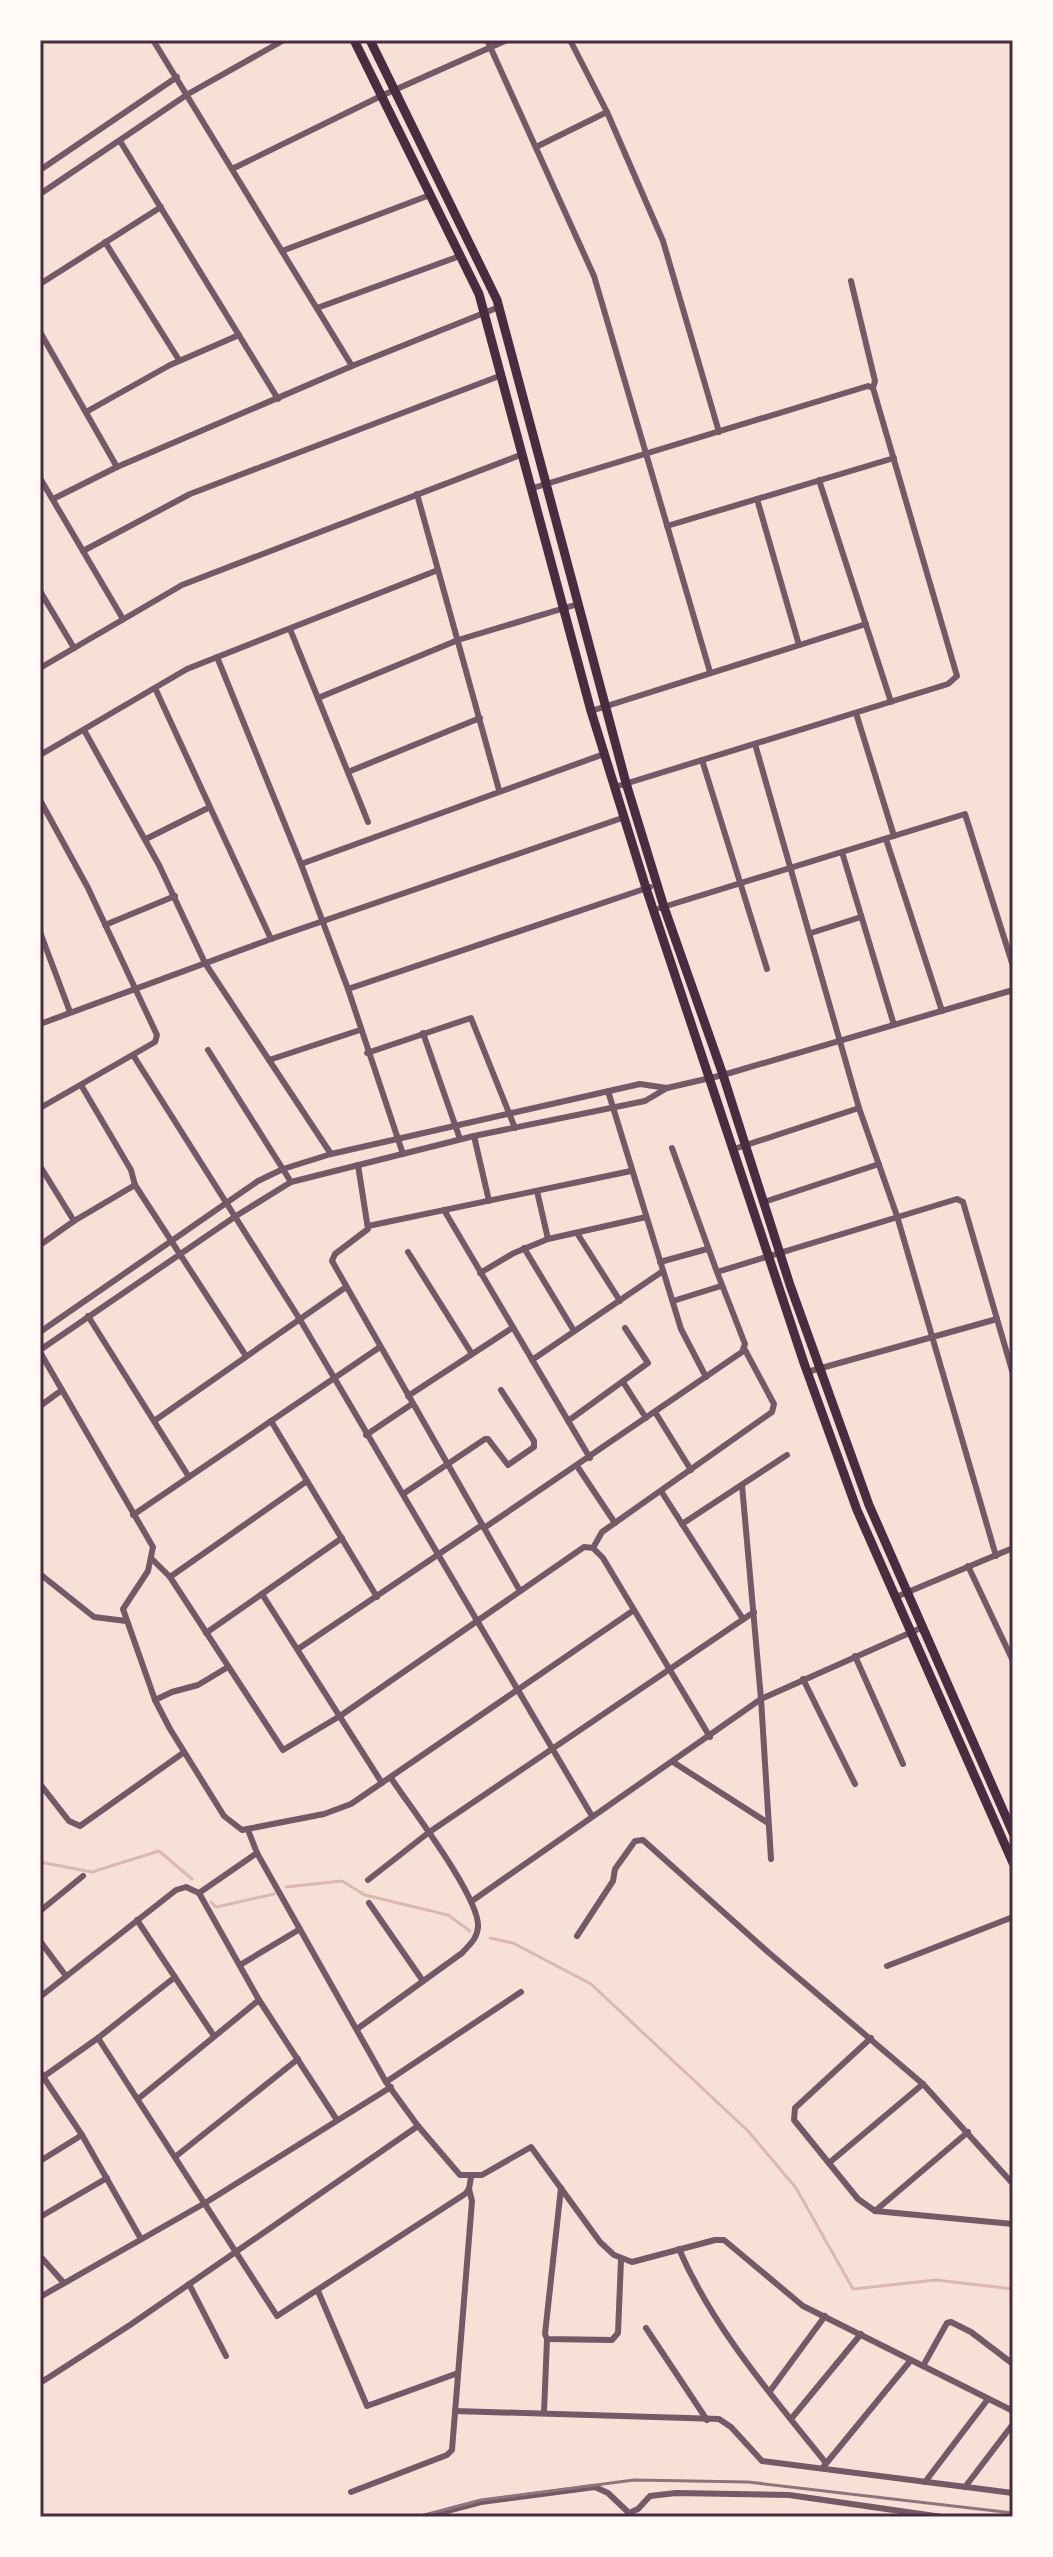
<svg xmlns="http://www.w3.org/2000/svg" width="1053" height="2557" font-family="'Fira Sans',sans-serif">
  <style>
    .lines { fill: none; stroke-linecap: round; stroke-linejoin: round }
    .stream { stroke: #dcb8b0; stroke-width: 3 }
    .minor { stroke: #755966; stroke-width: 6 }
    .primary { stroke: #4a2c40; stroke-width: 9 }
    .rail { stroke: #8f747c; stroke-width: 3 }
    .neatline { fill: none; stroke: #4a2c40; stroke-width: 3 }
  </style>
  <rect width="100%" height="100%" fill="#f7e1d7"/>
  <g class="lines">
    <g class="stream">
      <path d="M40,1862L92,1872L159,1851L192,1879"/>
      <path d="M286,1887L342,1881L365,1895L448,1915L470,1931"/>
      <path d="M211,1902L216,1907L274,1894"/>
      <path d="M490,1938L513,1943L591,1984L748,2131L796,2188L853,2289L936,2280L1013,2289"/>
    </g>
    <g class="minor">
      <path d="M153,40L352,366"/>
      <path d="M487,40L594,276L710,672"/>
      <path d="M570,40L607,112L663,241L719,432"/>
      <path d="M120,141L278,399"/>
      <path d="M536,147L607,112"/>
      <path d="M232,169L381,96L507,40"/>
      <path d="M40,170L177,77"/>
      <path d="M40,194L188,94L284,40"/>
      <path d="M105,242L179,360"/>
      <path d="M282,251L430,195"/>
      <path d="M851,281L875,381L873,388"/>
      <path d="M40,284L161,207"/>
      <path d="M317,308L460,256"/>
      <path d="M40,332L117,467"/>
      <path d="M86,412L170,365L239,335"/>
      <path d="M40,478L123,619"/>
      <path d="M819,480L891,702"/>
      <path d="M533,488L868,386L873,388L957,676L948,684L615,787"/>
      <path d="M417,494L499,790"/>
      <path d="M53,499L117,467L352,366L499,307"/>
      <path d="M757,499L799,645"/>
      <path d="M667,526L894,458"/>
      <path d="M83,551L190,494L502,375"/>
      <path d="M40,591L74,648"/>
      <path d="M290,629L368,822"/>
      <path d="M217,657L301,864L348,989L403,1154"/>
      <path d="M40,668L182,585L523,454"/>
      <path d="M155,688L271,939"/>
      <path d="M318,698L458,640L578,604"/>
      <path d="M591,711L866,624"/>
      <path d="M856,713L894,836"/>
      <path d="M84,730L159,865L205,963L331,1154"/>
      <path d="M755,744L859,1108L897,1216L996,1556"/>
      <path d="M40,755L187,669L438,570"/>
      <path d="M702,760L767,969"/>
      <path d="M348,772L480,718"/>
      <path d="M40,800L88,888L157,1035L155,1042L40,1108"/>
      <path d="M146,839L208,808"/>
      <path d="M886,839L942,1011"/>
      <path d="M842,852L894,1025"/>
      <path d="M301,864L604,754"/>
      <path d="M660,908L965,814L1013,966"/>
      <path d="M105,925L175,896"/>
      <path d="M40,932L70,1012"/>
      <path d="M811,933L861,917"/>
      <path d="M348,989L650,887"/>
      <path d="M40,1024L271,939L625,817"/>
      <path d="M423,1033L460,1139"/>
      <path d="M208,1050L291,1182"/>
      <path d="M367,1053L471,1018L515,1128"/>
      <path d="M133,1055L299,1318L592,1816"/>
      <path d="M269,1060L360,1030"/>
      <path d="M81,1085L131,1170L135,1185"/>
      <path d="M608,1091L681,1329L706,1377"/>
      <path d="M474,1136L489,1201"/>
      <path d="M672,1148L717,1272L957,1199L963,1202L1013,1374"/>
      <path d="M734,1149L859,1108"/>
      <path d="M358,1165L368,1229L335,1254L332,1261L520,1591"/>
      <path d="M40,1166L74,1221"/>
      <path d="M537,1191L548,1239"/>
      <path d="M764,1202L879,1164"/>
      <path d="M444,1210L590,1458"/>
      <path d="M368,1226L631,1171"/>
      <path d="M577,1233L620,1301"/>
      <path d="M40,1245L74,1221L135,1185L246,1356"/>
      <path d="M524,1248L574,1331"/>
      <path d="M408,1252L472,1354"/>
      <path d="M660,1262L707,1249"/>
      <path d="M480,1273L514,1253L548,1239L646,1217"/>
      <path d="M673,1301L721,1286"/>
      <path d="M88,1316L189,1477"/>
      <path d="M40,1332L258,1181L283,1169L331,1154L640,1084L667,1088"/>
      <path d="M40,1350L236,1216L291,1182L474,1136L645,1101L667,1088L723,1075L1013,990"/>
      <path d="M40,1352L153,1547L148,1571L123,1609L155,1700L170,1729L224,1816L242,1830L324,1814L351,1804L634,1610"/>
      <path d="M532,1360L663,1271"/>
      <path d="M807,1372L997,1319"/>
      <path d="M623,1382L646,1418"/>
      <path d="M408,1396L512,1328"/>
      <path d="M40,1406L62,1390"/>
      <path d="M655,1412L691,1470"/>
      <path d="M154,1421L346,1287"/>
      <path d="M271,1421L377,1597"/>
      <path d="M568,1421L648,1363L625,1328"/>
      <path d="M366,1435L412,1404"/>
      <path d="M577,1466L615,1523"/>
      <path d="M742,1485L761,1699L771,1859"/>
      <path d="M661,1491L743,1619"/>
      <path d="M403,1494L485,1439H488L508,1465L534,1447V1441L501,1390"/>
      <path d="M133,1515L380,1347"/>
      <path d="M682,1524L787,1455"/>
      <path d="M484,1528L742,1352L745,1344L717,1272"/>
      <path d="M593,1548L602,1532L772,1412L774,1404L744,1348"/>
      <path d="M152,1559L170,1577L283,1750L340,1716L584,1547L593,1548L603,1558L710,1737"/>
      <path d="M968,1566L1013,1661"/>
      <path d="M40,1574L94,1617L126,1621"/>
      <path d="M170,1577L307,1481"/>
      <path d="M262,1594L382,1783"/>
      <path d="M896,1597L1013,1548"/>
      <path d="M206,1633L342,1538"/>
      <path d="M298,1649L482,1525"/>
      <path d="M855,1656L903,1764"/>
      <path d="M803,1679L855,1784"/>
      <path d="M155,1700L172,1692L198,1685L228,1667"/>
      <path d="M673,1762L768,1823"/>
      <path d="M40,1784L69,1821L80,1826L183,1753"/>
      <path d="M248,1830L257,1853L386,2082L418,2126L460,2175H482L531,2147L600,2242L614,2255L632,2262L715,2240H724L803,2306L1013,2411"/>
      <path d="M368,1880L428,1833L754,1612"/>
      <path d="M199,1893L259,2000L337,2120"/>
      <path d="M472,1901L761,1699L923,1627"/>
      <path d="M369,1903L423,1981"/>
      <path d="M40,1911L83,1876"/>
      <path d="M137,1920L214,2036"/>
      <path d="M577,1936L613,1881L615,1869L635,1841L643,1840L768,1952L923,2084L1013,2184"/>
      <path d="M40,1941L66,1976"/>
      <path d="M240,1965L300,1929"/>
      <path d="M887,1966L1013,1917"/>
      <path d="M40,1997L176,1890L186,1887L199,1893L257,1853"/>
      <path d="M357,2029L462,1953C470,1944 477,1939 478,1927C480,1897 410,1807 391,1778"/>
      <path d="M98,2038L277,2316L465,2194L469,2189L471,2177"/>
      <path d="M871,2038L795,2108L794,2120L858,2199L875,2211L1013,2224"/>
      <path d="M40,2072L82,2135L141,2239"/>
      <path d="M43,2077L98,2038L175,1977"/>
      <path d="M386,2082L521,1992"/>
      <path d="M138,2099L259,2000"/>
      <path d="M175,2157L298,2059"/>
      <path d="M40,2161L82,2135"/>
      <path d="M829,2163L923,2084"/>
      <path d="M561,2188L545,2334L547,2339L612,2340L618,2333L621,2260"/>
      <path d="M875,2211L968,2132"/>
      <path d="M40,2217L107,2178"/>
      <path d="M679,2249C713,2328 772,2396 826,2463"/>
      <path d="M40,2256L63,2282"/>
      <path d="M189,2284L226,2356"/>
      <path d="M318,2291L367,2406L458,2373"/>
      <path d="M40,2297L205,2203L391,2087"/>
      <path d="M646,2328L707,2420"/>
      <path d="M923,2366L947,2323L951,2322L971,2332L1013,2364"/>
      <path d="M40,2383L130,2325L418,2126"/>
      <path d="M770,2391L825,2316"/>
      <path d="M455,2411L719,2419L731,2427L762,2461L1013,2493"/>
      <path d="M544,2412L547,2339"/>
      <path d="M791,2419L861,2334"/>
      <path d="M824,2466L911,2360"/>
      <path d="M925,2482L988,2399"/>
      <path d="M965,2487L1013,2424"/>
      <path d="M351,2492L447,2455L452,2450L472,2201L469,2189"/>
      <path d="M424,2517L481,2502L595,2487L608,2493L629,2513L638,2509L650,2496L676,2493L789,2495L942,2517"/>
    </g>
    <g class="primary">
      <path d="M354,40L479,294L591,711L646,888L804,1363L857,1510L1013,1863"/>
      <path d="M370,40L497,300L626,783L664,907L723,1075L790,1285L869,1505L1013,1833"/>
    </g>
    <path class="rail" d="M417,2517L481,2500L634,2480L748,2482L1013,2513"/>
  </g>
  <rect width="1053" height="2557" fill="none" stroke="#fffaf5" stroke-width="84"/>
  <rect x="42" y="42" width="969" height="2473" class="neatline"/>
</svg>
